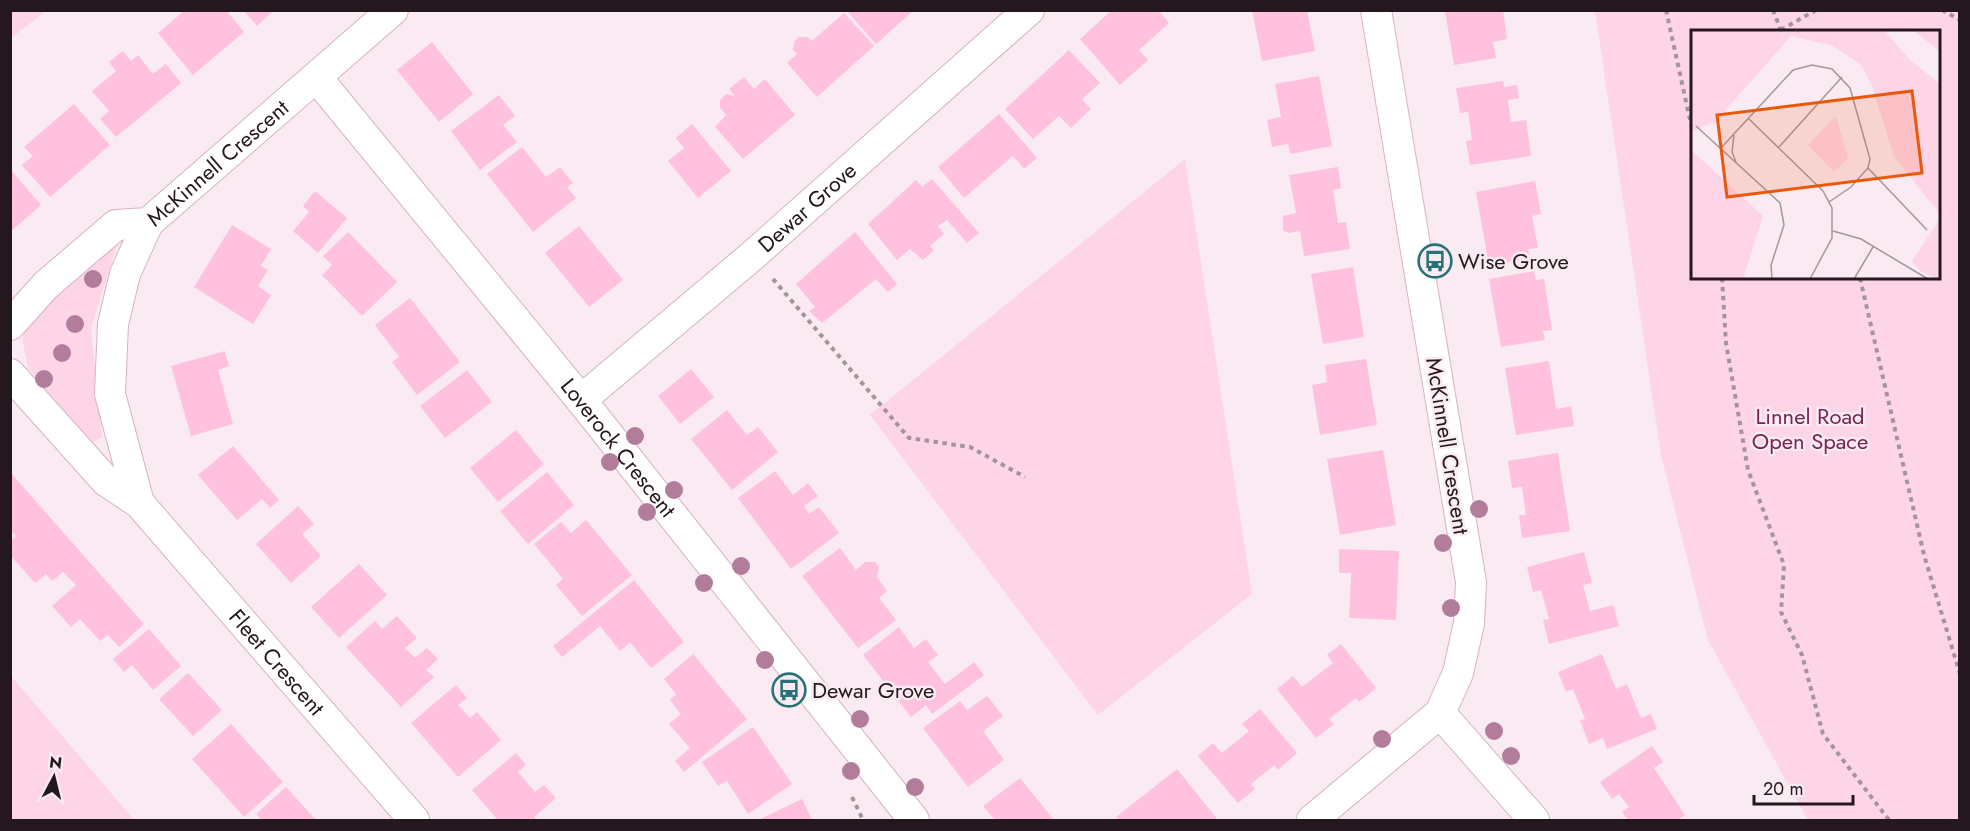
<svg xmlns="http://www.w3.org/2000/svg" width="1970" height="831" font-family="Jost,sans-serif">
  <style>
    .green { fill: #fed4e7; fill-rule: evenodd }
    .building { fill: #ffc1de }
    .lines { fill: none; stroke-linecap: round; stroke-linejoin: round }
    .minor-casing { stroke: #d7b2c3; stroke-width: 32 }
    .path { stroke: #a3959b; stroke-width: 4; stroke-dasharray: 4.5 4.5; stroke-linecap: butt }
    .minor { stroke: #fff; stroke-width: 30 }
    .tree { fill: #b27d9a }
    .labels { text-anchor: middle; dominant-baseline: central; stroke-width: 5; stroke-linejoin: round; paint-order: stroke }
    .street-label { font-size: 22px; fill: #24171d; stroke: #faeaf1 }
    .poi-label { font-size: 22px; fill: #24171d; stroke: #faeaf1; text-anchor: start }
    .park-label { font-size: 22px; fill: #772353; stroke: #faeaf1 }
    .inset-road { fill: none; stroke: #a4969c; stroke-width: 1.5 }
    .view { fill: #e8590c; fill-opacity: 0.15; stroke: #e8590c; stroke-width: 3 }
    .inset-edge { fill: none; stroke: #24171d; stroke-width: 3 }
  </style>
  <rect width="100%" height="100%" fill="#faeaf1"/>
  <g class="green">
    <path d="M11,10H46V11L11,38Z"/>
    <path d="M1595,11H1959V820H1808L1708,640L1661,455ZM1692,32H1938V278H1692Z"/>
    <path d="M1185,159L1252,594L1098,715L870,415Z"/>
    <path d="M119,237L91,329L102,437L91,443L28,368L22,338L37,309Z"/>
    <path d="M11,676L134,820H11Z"/>
  </g>
  <g class="building">
    <path d="M185,10H226L244,32L193,75L158,33Z"/>
    <path d="M243,10H274L257,26Z"/>
    <path d="M846,10H914L876,44Z"/>
    <path d="M1112,10H1158L1169,23L1139,50L1148,60L1120,85L1080,39Z"/>
    <path d="M1252,10H1307L1315,51L1262,61Z"/>
    <path d="M1445,10H1503L1507,39L1493,42L1496,58L1454,65Z"/>
    <path d="M844,13L874,46L817,97L787,63L797,54L793,50L794,42L798,37H808L812,41Z"/>
    <path d="M432,42L473,94L439,122L397,70Z"/>
    <path d="M1069,50L1100,83L1082,99L1091,109L1071,128L1059,116L1033,139L1005,109Z"/>
    <path d="M123,51L131,61L138,55L153,74L166,64L181,83L116,137L100,119L109,111L92,91L116,71L109,62Z"/>
    <path d="M1319,76L1332,146L1290,154L1288,144L1272,147L1267,120L1281,117L1275,84Z"/>
    <path d="M744,77L754,89L765,79L795,115L743,159L715,127L726,115L720,108V100L726,94L735,96L729,89Z"/>
    <path d="M1503,81L1504,87L1517,85L1519,98L1508,100L1511,122L1526,120L1531,156L1470,165L1466,141L1472,140L1468,112L1460,113L1456,88Z"/>
    <path d="M499,95L515,116L503,125L517,142L480,170L451,131Z"/>
    <path d="M74,104L110,145L50,197L22,165L33,156L24,147Z"/>
    <path d="M999,114L1037,158L1024,169L1013,156L964,198L938,167Z"/>
    <path d="M692,124L731,171L698,198L668,161L684,148L676,138Z"/>
    <path d="M522,147L546,177L560,167L573,183L567,187L576,198L533,232L487,174Z"/>
    <path d="M1338,167L1341,188L1333,190L1338,223L1346,222L1350,249L1304,256L1300,231L1289,233L1283,230V216L1296,213L1289,175Z"/>
    <path d="M10,169L41,205L10,232Z"/>
    <path d="M932,179L979,233L967,243L947,220L938,226L944,234L930,246L934,250L923,260L910,249L897,260L868,224L916,180L922,187Z"/>
    <path d="M1535,181L1541,214L1532,216L1538,248L1528,249L1530,258L1489,266L1476,192Z"/>
    <path d="M315,191L347,218L318,253L293,231L309,212L303,206Z"/>
    <path d="M232,225L271,249L261,266L268,270L258,286L271,295L253,324L194,287Z"/>
    <path d="M579,226L623,280L589,307L545,253Z"/>
    <path d="M348,232L397,282L362,316L322,275L332,265L323,256Z"/>
    <path d="M855,232L897,284L888,292L876,279L822,323L809,311L815,307L796,284Z"/>
    <path d="M1353,267L1364,337L1323,344L1311,274Z"/>
    <path d="M1534,271L1536,280L1544,279L1552,330L1543,331L1545,340L1501,347L1489,279Z"/>
    <path d="M410,298L460,362L417,395L392,362L399,357L375,325Z"/>
    <path d="M225,351L229,366L218,370L233,424L191,436L171,366Z"/>
    <path d="M1366,359L1377,425L1320,435L1312,385L1327,382L1325,365Z"/>
    <path d="M1549,361L1556,409L1571,406L1574,426L1516,435L1505,368Z"/>
    <path d="M691,369L714,397L680,424L658,396Z"/>
    <path d="M467,370L492,402L445,438L420,406Z"/>
    <path d="M727,410L747,435L758,427L778,452L732,490L691,439Z"/>
    <path d="M516,430L544,464L498,502L470,468Z"/>
    <path d="M233,446L279,500L270,508L262,499L237,520L198,475Z"/>
    <path d="M1383,450L1396,525L1340,535L1327,459Z"/>
    <path d="M1558,453L1570,531L1522,538L1519,515H1526L1522,487L1512,488L1508,461Z"/>
    <path d="M775,471L793,495L808,483L818,496L804,506L809,514L819,507L839,533L791,569L738,498Z"/>
    <path d="M10,472L144,624L119,647L108,635L100,641L80,619L71,627L52,606L76,585L63,572L52,581L46,574L35,583L10,555V541L16,536L10,530Z"/>
    <path d="M547,472L574,505L528,544L500,511Z"/>
    <path d="M298,506L314,524L302,534L321,556L291,583L256,544Z"/>
    <path d="M586,520L632,575L582,616L556,585L563,579L534,544L561,522L571,533Z"/>
    <path d="M840,548L856,570L865,562H875L879,567L877,577L887,591L879,598L896,620L858,648L802,576Z"/>
    <path d="M1339,549L1399,551L1396,620L1349,618L1351,573H1339Z"/>
    <path d="M1584,552L1592,583L1583,585L1590,611L1613,605L1619,626L1549,644L1543,620L1549,619L1541,590L1533,592L1527,567Z"/>
    <path d="M359,564L387,595L339,638L311,607Z"/>
    <path d="M634,580L684,642L651,668L630,642L620,651L600,626L562,657L553,646Z"/>
    <path d="M397,616L417,638L405,648L415,658L427,648L438,659L426,670L434,677L401,707L346,647L375,621L382,629Z"/>
    <path d="M899,627L914,648L926,639L938,655L928,662L945,684L974,662L984,675L932,714L926,705L911,717L863,655Z"/>
    <path d="M149,629L181,666L153,690L132,665L124,672L113,659Z"/>
    <path d="M1341,644L1376,688L1359,702L1356,698L1329,719L1334,724L1316,738L1277,689L1293,676L1302,687L1333,663L1327,655Z"/>
    <path d="M693,654L747,719L684,772L675,761L690,748L669,724L681,714L670,700L676,694L664,679Z"/>
    <path d="M1602,654L1616,689L1627,684L1641,718L1651,714L1657,729L1607,749L1603,738L1589,744L1580,720L1585,719L1573,689L1566,692L1558,672Z"/>
    <path d="M188,673L222,710L193,736L159,699Z"/>
    <path d="M456,685L467,698L458,705L470,718L477,712L501,740L458,777L411,723Z"/>
    <path d="M987,696L1003,716L983,731L1004,760L968,787L923,728L960,701L967,710Z"/>
    <path d="M1260,709L1297,753L1278,770L1274,765L1251,784L1255,789L1238,803L1198,756L1213,743L1222,753L1249,731L1242,724Z"/>
    <path d="M231,724L283,782L244,817L192,759Z"/>
    <path d="M753,727L792,784L748,814L727,781L718,786L702,762Z"/>
    <path d="M1652,746L1663,762L1654,768L1685,815L1677,820H1628L1622,812L1629,807L1619,794L1612,799L1600,782Z"/>
    <path d="M516,753L526,765L518,772L535,792L544,785L556,798L534,817L537,820H498L472,790Z"/>
    <path d="M1177,769L1218,820H1119L1116,817Z"/>
    <path d="M1020,778L1054,820H995L983,806Z"/>
    <path d="M286,787L316,820H262L256,814Z"/>
    <path d="M802,799L812,820H758Z"/>
  </g>
  <g class="lines">
    <defs>
      <g id="minor">
        <path id="s1" d="M317,78L581,400L914,820"/>
        <path id="s2" d="M10,325L46,285L116,225L148,223L393,10"/>
        <path id="s3" d="M10,374L106,481L139,503L414,820"/>
        <path id="s4" d="M581,400L752,256L1029,10"/>
        <path d="M139,503L110,394L113,324L125,274L148,223"/>
        <path d="M1440,713L1534,820"/>
        <path d="M1312,820L1440,713L1458,673L1469,623L1471,582L1376,10"/>
      </g>
    </defs>
    <use href="#minor" class="minor-casing"/>
    <g class="path">
      <path d="M1666,10L1692,129"/>
      <path d="M1773,10L1781,31"/>
      <path d="M1942,10L1960,20"/>
      <path d="M1781,30L1816,10"/>
      <path d="M1722,278L1726,343L1748,470L1784,565L1781,612L1802,655L1823,734L1889,820"/>
      <path d="M1860,278L1924,555L1960,674"/>
      <path d="M773,279L909,438L970,447L1025,477"/>
      <path d="M852,797L863,820"/>
    </g>
    <use href="#minor" class="minor"/>
  </g>
  <g class="tree">
    <circle cx="93" cy="279" r="9"/>
    <circle cx="75" cy="324" r="9"/>
    <circle cx="62" cy="353" r="9"/>
    <circle cx="44" cy="379" r="9"/>
    <circle cx="635" cy="436" r="9"/>
    <circle cx="610" cy="462" r="9"/>
    <circle cx="674" cy="490" r="9"/>
    <circle cx="1479" cy="509" r="9"/>
    <circle cx="647" cy="512" r="9"/>
    <circle cx="1443" cy="543" r="9"/>
    <circle cx="741" cy="566" r="9"/>
    <circle cx="704" cy="583" r="9"/>
    <circle cx="1451" cy="608" r="9"/>
    <circle cx="765" cy="660" r="9"/>
    <circle cx="860" cy="719" r="9"/>
    <circle cx="1494" cy="731" r="9"/>
    <circle cx="1382" cy="739" r="9"/>
    <circle cx="1511" cy="756" r="9"/>
    <circle cx="851" cy="771" r="9"/>
    <circle cx="915" cy="787" r="9"/>
  </g>
  <defs>
    <symbol id="bus-ring" viewBox="-11 -11 22 22"><circle r="9.5" fill="#faeaf1" stroke="#287277" stroke-width="1.5"/><path d="M-5-6H5V4H4V6H2V4H-2V6H-4V4H-5ZM-3.5-4V0h7V-4ZM-3.5 1.2v1.5H-2V1.2ZM2 1.2v1.5H3.5V1.2Z" fill="#287277"/></symbol>
  </defs>
  <g fill-rule="evenodd">
    <use href="#bus-ring" x="1416" y="242" width="38" height="38"/>
    <use href="#bus-ring" x="770" y="671" width="38" height="38"/>
  </g>
  <g class="labels">
    <g class="street-label">
      <text stroke="none"><textPath href="#s2" startOffset="270">McKinnell Crescent</textPath></text>
      <text stroke="none"><textPath href="#s4" startOffset="297">Dewar Grove</textPath></text>
      <text transform="translate(1448 446) rotate(81)">McKinnell Crescent</text>
      <text stroke="none"><textPath href="#s1" startOffset="477">Loverock Crescent</textPath></text>
      <text stroke="none"><textPath href="#s3" startOffset="394">Fleet Crescent</textPath></text>
    </g>
    <g class="poi-label">
      <text x="1458" y="261">Wise Grove</text>
      <text x="812" y="690">Dewar Grove</text>
    </g>
    <g class="park-label">
      <text x="1810" y="416">Linnel Road<tspan x="1810" dy="25">Open Space</tspan></text>
    </g>
  </g>
  <g transform="translate(1691 30)">
    <rect width="249" height="249" fill="#faeaf1"/>
    <path d="M0,0H193L219,30L249,54V184L203,127L180,53L170,35L142,16L100,6L25,91L0,102ZM222,0H249V22L228,5ZM145,86L157,128L143,142L117,115ZM0,120L72,186L52,249H0ZM249,189V249H246L229,241L221,231Z" fill="#fed4e7"/>
    <path class="inset-road" d="M58,89L132,161L141,178V208L119,249M5,96L89,173L93,195L80,235L81,249M43,105L41,122L45,132M88,117L151,47M29,119L102,40L121,35L141,39L159,58L179,129L177,138L160,157L138,172M177,138L236,200M142,201L170,209L237,249M163,249L182,217"/>
    <path class="view" d="M221,61L231,143L36,167L26,85Z"/>
    <rect width="249" height="249" class="inset-edge"/>
  </g>
  <rect width="1970" height="831" fill="none" stroke="#24171d" stroke-width="24"/>
  <g transform="translate(54 777) rotate(7)" stroke="#faeaf1" stroke-width="4.5" paint-order="stroke">
  <path d="M0-4.5L10 22L0 15L-10 22Z" fill="#24171d"/>
  <text y="-9" font-size="16" font-weight="bold" text-anchor="middle" fill="#24171d">N</text>
  </g>
  <path d="M1754 795v9h99v-9" fill="none" stroke="#24171d" stroke-width="3"/>
  <text x="1763" y="795" font-size="18" fill="#24171d" stroke="#faeaf1" stroke-width="4.5" paint-order="stroke">20 m</text>
</svg>
